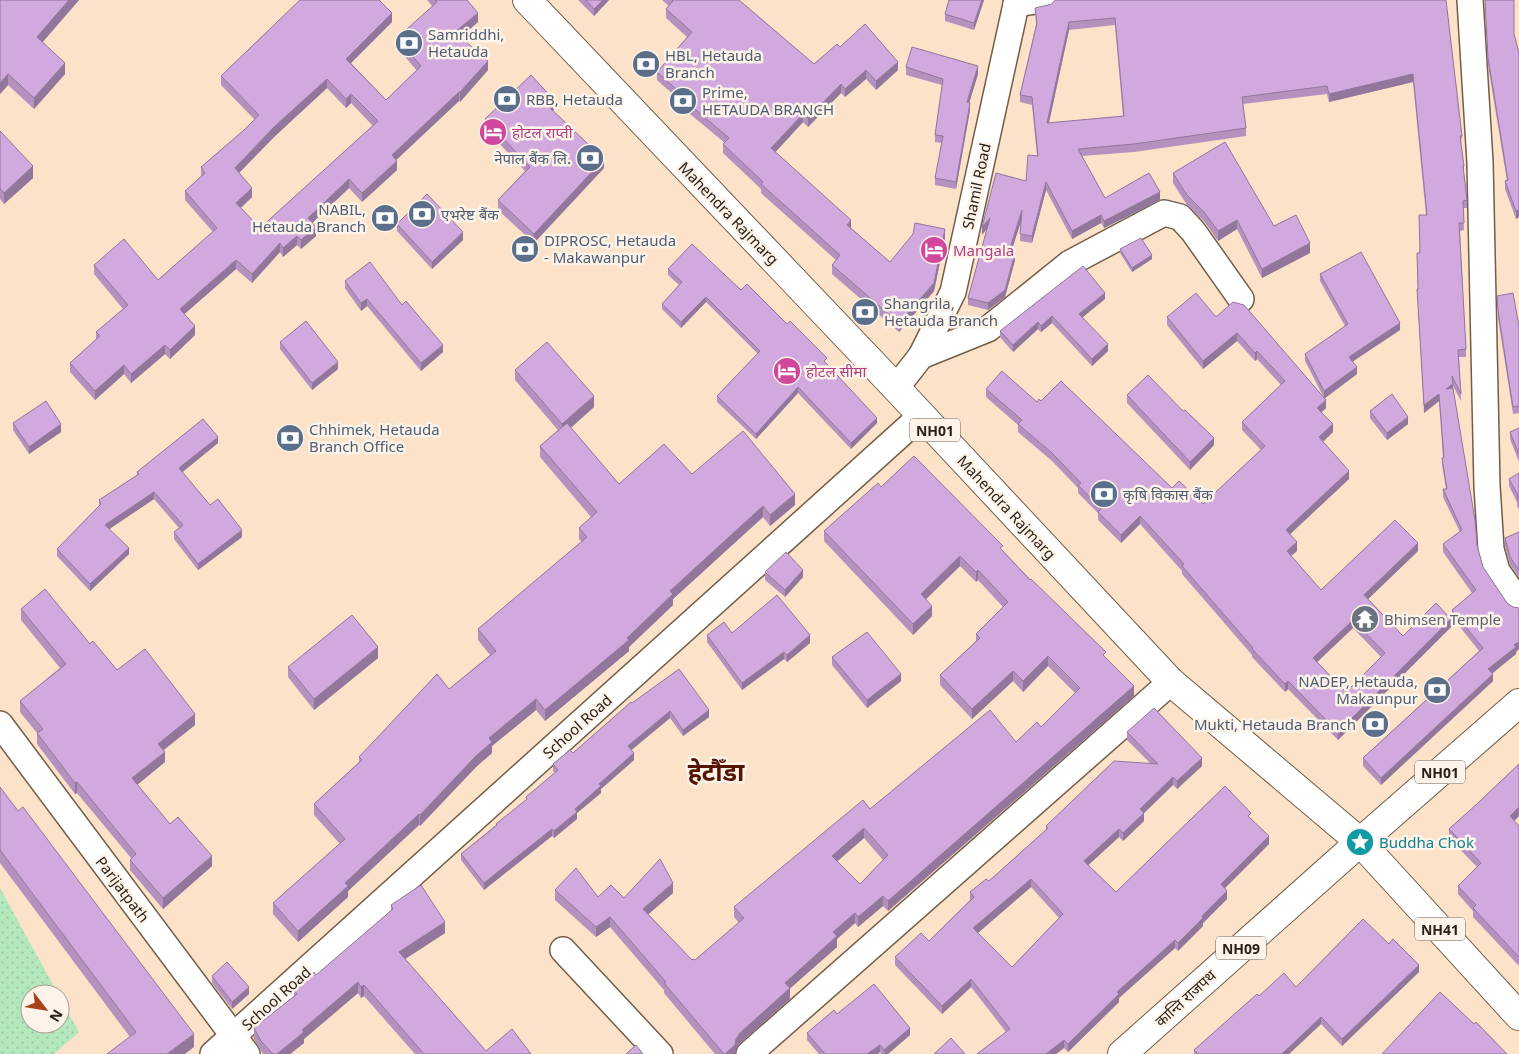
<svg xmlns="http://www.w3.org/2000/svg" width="1519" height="1054" font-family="'Noto Sans','Noto Sans Devanagari',sans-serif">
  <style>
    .park { fill: url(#park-dots) }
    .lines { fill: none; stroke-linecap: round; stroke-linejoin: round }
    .minor-casing { stroke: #735d46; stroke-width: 28 }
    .primary-casing { stroke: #735d46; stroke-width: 30 }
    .trunk-casing { stroke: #735d46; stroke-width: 30 }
    .minor { stroke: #fff; stroke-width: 25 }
    .primary { stroke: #fff; stroke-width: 28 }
    .trunk { stroke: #fff; stroke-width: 28 }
    .wall { fill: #b491bf; fill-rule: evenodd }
    .shaded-wall { fill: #92769b }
    .building { fill: #d1a9de; stroke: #92769b; fill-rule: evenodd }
    .labels { text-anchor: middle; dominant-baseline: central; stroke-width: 5; stroke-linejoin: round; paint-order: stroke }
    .shield { fill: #fdf3e8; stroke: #696056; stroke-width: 1 }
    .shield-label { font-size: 14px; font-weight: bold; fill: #2a2118 }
    .service-label { font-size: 15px; fill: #4e5e75; stroke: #fdf3e8; text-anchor: start }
    .hotel-label { font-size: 15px; fill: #b23c85; stroke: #fdf3e8; text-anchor: start }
    .street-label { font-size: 15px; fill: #2a2118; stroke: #fdf3e8 }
    .worship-label { font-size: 15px; fill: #5b616d; stroke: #fdf3e8; text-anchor: start }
    .culture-label { font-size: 15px; fill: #0d838f; stroke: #fdf3e8; text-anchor: start }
    .town-label { font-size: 25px; font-weight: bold; fill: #541400; stroke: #fdf3e8 }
  </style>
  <defs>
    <pattern id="park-dots" width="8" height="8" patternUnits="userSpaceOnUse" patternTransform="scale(1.25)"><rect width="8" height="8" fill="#b3e7bc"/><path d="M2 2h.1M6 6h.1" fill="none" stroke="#9ac6a1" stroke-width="1.8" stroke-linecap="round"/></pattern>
  </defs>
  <rect width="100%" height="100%" fill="#fce2c8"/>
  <path class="park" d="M0,888L58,994H30V1024H60V998L79,1032L54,1054H0Z"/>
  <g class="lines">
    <defs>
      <g id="minor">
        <path d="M1470,0L1480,162L1487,486L1491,549L1497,571L1519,602"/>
        <path d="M1016,4L1043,0"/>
        <path d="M921,356L988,329L1070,263L1164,213L1180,217L1193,231L1241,299"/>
        <path d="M896,388L921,356L953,292L1017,0"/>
        <path d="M0,724L247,1054"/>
        <path d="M563,950L660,1054"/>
        <path d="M213,1054L921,416"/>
        <path d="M749,1054L1171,682"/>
      </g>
      <path id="primary" d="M1122,1054L1360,842L1519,1016"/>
      <path id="trunk" d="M527,0L896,388L1171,682L1360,842L1519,703"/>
    </defs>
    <use href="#minor" class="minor-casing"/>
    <use href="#primary" class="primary-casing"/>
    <use href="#trunk" class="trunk-casing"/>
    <use href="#minor" class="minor"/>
    <use href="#primary" class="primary"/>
    <use href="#trunk" class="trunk"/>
  </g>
  <g class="wall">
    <path d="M0,0H79L43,42L65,74L34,109L8,85L0,94Z"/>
    <path d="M300,0H381L380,1L392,22L351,63L386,100L417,71L397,47V38L433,7L427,0H467L478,22L461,37L488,70L460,102L459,101L396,160L397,170L362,202L349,188L312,223L316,236L301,249L297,245L283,257L280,252L252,283L236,269L184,314L195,335L170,359L165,354L131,383L124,374L95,400L70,372V363L96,339V332L123,309L94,274V265L158,280L213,232L185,200V191L201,177V167L244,130L255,120L221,85V76ZM327,88L346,108L351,103L373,126L260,228L241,208L252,197L239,173L274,137Z"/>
    <path d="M578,0H609L594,16Z"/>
    <path d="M662,0H739L814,64L840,47L898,70L876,90L866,79L845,97L841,93L808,127L803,122L775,152L851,228L890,262L945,238L934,291L899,332L832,274V265L836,260L761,193V189L723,153V144L725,143L684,109V104L657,80V72L687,37L666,18V9L669,6Z"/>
    <path d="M949,0H984L974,30L945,21V14Z"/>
    <path d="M1446,0L1462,136L1461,143L1464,166V174L1467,200V208H1463L1464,230L1460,231L1466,349V357H1459L1461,401L1453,386V388L1477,545L1483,567L1507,603L1513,607L1519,608V649L1516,652V654L1492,673L1493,681L1381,785L1363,766V758L1479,651L1452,617V610L1472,593L1443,552V544L1460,532L1443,497V489H1446L1442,465V458H1443L1439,401L1424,413L1417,289H1418L1419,253L1426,215L1413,82L1329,102L1327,94L1243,104L1246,128V136L1134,152L1082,156L1105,198L1160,200L1104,228L1101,223L1072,239L1046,190L1032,243L1020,241L1021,221L1011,252L1015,260L1005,297L988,310L968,305V298L987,229L982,235L1026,181L1037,156L1032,105L1020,102V95L1036,25L1035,8ZM1115,25L1123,116L1049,123L1069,30Z"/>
    <path d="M1485,0L1514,34L1519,53V217L1516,219L1505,189V181H1507L1488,65Z"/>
    <path d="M906,67L978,74L969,103L970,110L956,189L935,185V178L942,143L935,142V135L942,85L906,75Z"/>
    <path d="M554,110L553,111L604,168L534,243L498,210V200L525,171L485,128V119Z"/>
    <path d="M0,131L33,178L4,204L0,199Z"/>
    <path d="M1173,173L1274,226L1310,253L1262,278L1237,229L1218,241L1204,221L1187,205L1173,183Z"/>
    <path d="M397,224L463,240L432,269L397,231Z"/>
    <path d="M1120,249L1152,259L1132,272L1120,253Z"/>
    <path d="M668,269L741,290L827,364L877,423L851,449L798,393L756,439L717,402V396L758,354L706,302L681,328L662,309V304L679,285L668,275Z"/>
    <path d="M1320,274L1400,330L1353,361L1357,374L1324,398L1326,408L1322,412L1333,432L1323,442L1349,479L1290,534L1297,551L1291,556L1321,590L1418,551L1368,599L1403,636L1451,627L1338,740L1288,689L1285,692L1252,657V655L1182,574V571L1140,524L1121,543L1098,520V513L1078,493V488L1052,461L1018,432V425L986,397V389L1037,402L1172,488L1203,504L1261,450L1242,430V422L1281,385L1257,359L1255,361L1237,341L1203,369L1167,325V317H1216L1324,398L1305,361V354L1345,326L1320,281ZM1353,628L1381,657L1346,692L1317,662Z"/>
    <path d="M345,281L402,305L443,352L421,371L367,306L361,311L345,288Z"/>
    <path d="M1497,296L1519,326V413L1513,414L1498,318Z"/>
    <path d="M1105,299L1083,317L1108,351L1092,366L1052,323L1041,332L1038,329L1013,352L1000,337V331Z"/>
    <path d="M280,342L338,369L312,390L280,349Z"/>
    <path d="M515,370L594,407L571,428L619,484L692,474L795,505L770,526L763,517L673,599V605L629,647V651L545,721L536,710L492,746V753L476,767L420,826L419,825L348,891V897L298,942L273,914V903L340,844L314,815V804L359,762V757L449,689L490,655L478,640V629L582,542L579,539V528L591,517L540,457V446L558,430L515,380Z"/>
    <path d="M1127,395L1183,411L1214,445L1190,470L1127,403Z"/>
    <path d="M1370,411L1408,424L1387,440L1370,418Z"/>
    <path d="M13,423L61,432L29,454L13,430Z"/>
    <path d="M1519,428V462L1510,439V432Z"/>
    <path d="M218,443L182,472L210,505L242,537L198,570L174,539V532L179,528L154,499L109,529L129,554L90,591L57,556V549L99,506V500L137,475V472Z"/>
    <path d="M1519,473V509L1517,506V502L1509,486V479Z"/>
    <path d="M881,487L1003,551L1106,658L1134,696L888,911L883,906L858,927L855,923L837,939V947L790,988V999L740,1043L736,1049L735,1054H715L664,993V990L610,927L596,937L555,900V890L598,897L624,898L673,893L648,914L692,960H695L739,923L734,917V907L870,809L1016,742L1041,727L1075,693L1048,666L1023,692L1013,681L972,719L940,685V675L976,641V634L1003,607L978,580L976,582L960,566L926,599L932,616L913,635L824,541V531ZM864,838L883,860L860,884L837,861Z"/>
    <path d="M1519,532V577L1510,565L1505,546V538Z"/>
    <path d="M765,572L803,577L785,597L765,580Z"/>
    <path d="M21,609L90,644L117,670L195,725L164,750L165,762L137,785L170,824L212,866L163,909L130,870V860L131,858L77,793L75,794L37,744V733L20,712V701L60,668L21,620Z"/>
    <path d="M732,633L810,643L787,662L784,659L742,690L707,642V635Z"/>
    <path d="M832,657L901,681L867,708L832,665Z"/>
    <path d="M378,658L314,710L288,677V667Z"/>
    <path d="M632,703L709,717L683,736L670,718L631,750L634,760L601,789V793L577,813V819L554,838L552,836L484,890L461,860V854L496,825V824L526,800V797L555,773L553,771V764L573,753Z"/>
    <path d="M1127,732L1202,766L1177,789L1173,785L1144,813V821L1123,841L1119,837L1088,865L1116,892L1251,818L1269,844L1225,888L1227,899L1203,923V926L1178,951L1175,948L1119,998V1002L1068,1052L1064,1048L1056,1054H977L1006,1032L971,987L942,1014L895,965V957L929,941L970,900V892L989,881L1046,830V826L1150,763L1127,740ZM1031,887L1059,918L1012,967L978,933Z"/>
    <path d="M1519,764V816L1514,821L1519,826V966L1473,917V911L1458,894V886L1477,867L1449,838V829L1478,803Z"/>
    <path d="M0,787L194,1047L130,1037L0,863Z"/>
    <path d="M391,905L445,933L405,959L486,1051L531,1054H415L364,996L361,998L358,993L304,1039V1043L290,1054H263L254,1039V1028L294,996V990L316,975L391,911Z"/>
    <path d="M1389,944L1419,972L1342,1046L1321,1024L1289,1054H1194V1050L1259,996L1296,987Z"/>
    <path d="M212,976L249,994L232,1009L212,983Z"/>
    <path d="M837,1014L910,1035L888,1054H881L880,1052L878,1054H819L807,1040V1033Z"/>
  </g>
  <g class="shaded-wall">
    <path d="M69,0H79L37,48V37Z"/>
    <path d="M603,0H609L594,16V9Z"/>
    <path d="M982,0H984L974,30V23Z"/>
    <path d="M392,13V22L346,68V59Z"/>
    <path d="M478,13V22L455,42V32Z"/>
    <path d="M1069,22V30L1047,131V123Z"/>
    <path d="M488,61V70L460,102V92Z"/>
    <path d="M898,62V70L876,90V81Z"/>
    <path d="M65,63V74L34,109V98Z"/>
    <path d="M978,66V74L967,110V102Z"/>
    <path d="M866,70V79L845,97V89Z"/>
    <path d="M8,74V85L0,94V83Z"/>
    <path d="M1413,74V82L1329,102V94Z"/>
    <path d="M327,79V88L274,137L235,177V168L274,127Z"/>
    <path d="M841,84V93L808,127V118Z"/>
    <path d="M459,92V101L392,164V155Z"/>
    <path d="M351,94V103L346,108V99Z"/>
    <path d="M554,100V110L548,116V106Z"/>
    <path d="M970,103V110L956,189V182Z"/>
    <path d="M803,114V122L771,157V148Z"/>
    <path d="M604,159V168L534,243V234Z"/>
    <path d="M397,161V170L362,202V193Z"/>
    <path d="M33,166V178L4,204V193Z"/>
    <path d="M349,179V188L308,227V218Z"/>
    <path d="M1046,182V190L1032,243V236Z"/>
    <path d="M252,188V197L236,212V203Z"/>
    <path d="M1160,192V200L1104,228V221Z"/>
    <path d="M1022,210V218L1009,259V251Z"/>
    <path d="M1519,210V217L1516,219V211Z"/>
    <path d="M1101,215V223L1072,239V231Z"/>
    <path d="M990,218V225L982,235V227Z"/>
    <path d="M851,220V229L847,225Z"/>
    <path d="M1237,220V229L1218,241V231Z"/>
    <path d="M316,227V236L301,249V240Z"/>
    <path d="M945,229V238L934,291L899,332V323Z"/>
    <path d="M463,232V240L432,269V262Z"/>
    <path d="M297,236V245L283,257V248Z"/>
    <path d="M280,243V252L252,283V274Z"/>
    <path d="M1310,243V253L1262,278V269Z"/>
    <path d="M1015,253V260L1005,297L988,310V303Z"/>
    <path d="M1152,255V259L1132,272V268Z"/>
    <path d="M236,260V269L180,318V309Z"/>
    <path d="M1105,293V299L1079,320V314Z"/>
    <path d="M706,297V302L681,328V322Z"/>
    <path d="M367,299V306L361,311V303Z"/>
    <path d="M1052,316V323L1041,332V326Z"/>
    <path d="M1038,322V329L1013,352V345Z"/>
    <path d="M1400,323V330L1349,364V357Z"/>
    <path d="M195,326V335L170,359V350Z"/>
    <path d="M1237,333V341L1203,369V361Z"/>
    <path d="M1108,344V351L1092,366V359Z"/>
    <path d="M165,345V354L131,383V374Z"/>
    <path d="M443,345V352L421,371V363Z"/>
    <path d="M1257,351V359L1255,361V353Z"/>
    <path d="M338,362V369L312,390V383Z"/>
    <path d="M124,365V374L95,400V391Z"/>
    <path d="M1357,367V374L1324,399V391Z"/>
    <path d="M1453,384V391L1446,389Z"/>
    <path d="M798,387V393L756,439V434Z"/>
    <path d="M1439,394V401L1424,413V405Z"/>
    <path d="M594,396V407L562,435V424Z"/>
    <path d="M1326,400V408L1317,416V408Z"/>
    <path d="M1408,417V424L1387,440V433Z"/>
    <path d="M877,418V423L851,449V443Z"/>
    <path d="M61,424V432L29,454V447Z"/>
    <path d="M1333,424V432L1319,445V437Z"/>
    <path d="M218,437V443L179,475V468Z"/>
    <path d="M1214,438V445L1190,470V462Z"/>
    <path d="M1349,471V479L1286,538V530Z"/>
    <path d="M154,492V499L105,532V525Z"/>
    <path d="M795,494V505L770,526V515Z"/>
    <path d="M763,506V517L673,599V605L629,647V651L545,721V710L627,638L670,591Z"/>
    <path d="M1140,516V524L1121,543V535Z"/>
    <path d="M242,530V537L198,570V564Z"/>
    <path d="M1297,542V551L1287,559V551Z"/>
    <path d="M1418,543V551L1364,603V595Z"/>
    <path d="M129,548V554L90,591V584Z"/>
    <path d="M960,556V566L921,604V594Z"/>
    <path d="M803,570V577L785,597V590Z"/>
    <path d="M978,570V580L976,582V572Z"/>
    <path d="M932,606V616L913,635V624Z"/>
    <path d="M1451,619V627L1338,740V732Z"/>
    <path d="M1353,620V628L1313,666V658Z"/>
    <path d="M810,635V643L787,662V655Z"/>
    <path d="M1519,642V649L1516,652V654L1488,677V669L1514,645Z"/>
    <path d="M378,647V658L314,710V699Z"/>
    <path d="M784,652V659L742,690V683Z"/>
    <path d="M1048,656V666L1023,692V681Z"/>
    <path d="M1013,671V681L972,719V709Z"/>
    <path d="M901,674V681L867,708V700Z"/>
    <path d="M1493,674V681L1381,785V778Z"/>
    <path d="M1288,681V689L1285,692V684Z"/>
    <path d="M1134,686V696L888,911V901Z"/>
    <path d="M536,699V710L492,746V753L476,767L420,826V815L489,738Z"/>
    <path d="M709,710V717L683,736V730Z"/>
    <path d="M670,711V718L628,753V746Z"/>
    <path d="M195,714V725L158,754V744Z"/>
    <path d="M165,752V762L132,789V778Z"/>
    <path d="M634,753V760L601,789V793L577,813V819L554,838V831L575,809L599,784Z"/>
    <path d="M1202,758V766L1177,789V781Z"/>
    <path d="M1173,777V785L1144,813V821L1123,841V833L1140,809Z"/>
    <path d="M77,782V793L75,794V783Z"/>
    <path d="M1519,807V816L1510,825V816Z"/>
    <path d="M419,814V825L348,891V897L298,942V931L345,883Z"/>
    <path d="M864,828V838L832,866V856Z"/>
    <path d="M552,829V836L484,890V883Z"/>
    <path d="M1119,829V837L1084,869V861Z"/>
    <path d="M1269,836V844L1221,892V884Z"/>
    <path d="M212,856V866L163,909V898Z"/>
    <path d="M1031,879V887L973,937V928Z"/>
    <path d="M673,883V893L643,919V909Z"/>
    <path d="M1227,891V899L1203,923V926L1178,951V943L1202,916Z"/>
    <path d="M883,896V906L858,927V917Z"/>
    <path d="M855,913V923L837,939V947L785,993V983L833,932Z"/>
    <path d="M610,917V927L596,937V927Z"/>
    <path d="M445,922V933L399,963V952Z"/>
    <path d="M1175,940V948L1119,998V1002L1068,1052V1044L1117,992Z"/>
    <path d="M1419,965V972L1342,1046V1039Z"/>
    <path d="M971,979V987L942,1014V1006Z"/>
    <path d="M358,982V993L304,1039V1043L290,1054H277L302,1030Z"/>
    <path d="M364,985V996L361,998V987Z"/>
    <path d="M249,987V994L232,1009V1002Z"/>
    <path d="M790,988V999L740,1043L736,1049L735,1054H725L740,1033Z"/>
    <path d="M1321,1017V1024L1289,1054H1282Z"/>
    <path d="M910,1028V1035L888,1054H884V1050Z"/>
    <path d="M194,1034V1047L185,1054H167Z"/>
    <path d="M1064,1040V1048L1056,1054H1046Z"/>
    <path d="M880,1045V1052L878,1054H867Z"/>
  </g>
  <g class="building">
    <path d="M0,0H69L37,37L65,63L34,98L8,74L0,83Z"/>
    <path d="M300,0H379L392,13L346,59L386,100L421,66L397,38L437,2L435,0H467L478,13L455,32L488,61L460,92H459L392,155L397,161L362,193L349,179L308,218L316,227L301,240L297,236L283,248L280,243L252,274L236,260L180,309L195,326L170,350L165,345L131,374L124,365L95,391L70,363L100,336L96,332L128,305L94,265L124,239L158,280L217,228L185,191L205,173L201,167L244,130L259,115L221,76ZM327,79L346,99L351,94L378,121L260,228L236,203L252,188L235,168L274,127Z"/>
    <path d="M586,0H603L594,9Z"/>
    <path d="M672,0H739L814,64L837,44L840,47L865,24L898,62L876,81L866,70L845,89L841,84L808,118L803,114L771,148L851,220L847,225L890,262L913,234L915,223L945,229L934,283L899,323L832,265L840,255L761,184L763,182L723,144L729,138L684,100L686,98L657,72L692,32L666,9L673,1Z"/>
    <path d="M949,0H982L974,23L945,14Z"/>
    <path d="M1055,0H1446L1462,136H1460L1464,166H1463L1467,200L1463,201L1464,223H1459L1466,349L1458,350L1461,394L1452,376L1453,384L1446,389L1453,388L1475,520L1477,545L1483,567L1507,603L1513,607L1519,608V642L1514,645L1516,647L1488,669L1493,674L1381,778L1363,758L1483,648L1452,610L1476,590L1443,544L1462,530L1443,489H1447L1442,458L1444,457L1439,394L1424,405L1417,289H1418L1417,253H1420L1419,215H1427L1413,74L1329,94L1327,86L1242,97L1246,128L1134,144L1078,149L1105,198L1149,173L1160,192L1104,221L1101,215L1072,231L1046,182L1032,236L1020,234L1022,210L1009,251L1015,253L1005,290L988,303L968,298L990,218L982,227L996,173L1026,181L1028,155L1038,156L1032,97L1020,95L1037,23L1035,8L1052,4ZM1115,18L1124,116L1047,123L1069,22Z"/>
    <path d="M1485,0H1514V34L1519,53V210L1516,211L1505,181L1508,180L1488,58Z"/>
    <path d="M912,47L978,66L967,102L970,103L956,182L935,178L943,136L935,135L943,79L906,67Z"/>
    <path d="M531,75L554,100L548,106L604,159L534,234L498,200L530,167L485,119Z"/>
    <path d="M0,131L33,166L4,193L0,188Z"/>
    <path d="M1225,142L1274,226L1296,215L1310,243L1262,269L1237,220L1218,231L1204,212L1187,195L1173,173Z"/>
    <path d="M427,194L463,232L432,262L397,224Z"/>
    <path d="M1141,238L1152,255L1132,268L1120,249Z"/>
    <path d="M692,244L741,290L747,284L787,324L790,321L827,358L824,361L877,418L851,443L798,387L756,434L717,396L760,351L706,297L681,322L662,304L682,282L668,269Z"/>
    <path d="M1361,252L1400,323L1349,357L1357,367L1324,391L1305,354L1348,324L1320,274Z"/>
    <path d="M370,262L402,305L406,301L443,345L421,363L367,299L361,303L345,281Z"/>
    <path d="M1083,266L1105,293L1079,314L1108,344L1092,359L1052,316L1041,326L1038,322L1013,345L1000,331Z"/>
    <path d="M1196,293L1216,317L1233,302L1244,305L1326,400L1317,408L1333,424L1319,437L1349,471L1286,530L1297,542L1287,551L1321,590L1395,520L1418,543L1364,595L1403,636L1436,603L1451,619L1338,732L1288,681L1285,684L1252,649L1253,648L1182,566L1184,564L1140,516L1121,535L1098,512L1101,509L1078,485L1081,483L1052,453L1018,424L1022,420L986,389L1002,371L1037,402L1039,399L1041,401L1061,381L1172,488L1179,481L1203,504L1265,446L1242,422L1285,381L1257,351L1255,353L1237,333L1203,361L1167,317ZM1353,620L1385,653L1346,692L1313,658Z"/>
    <path d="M1513,293L1519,326V406L1513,407L1498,311L1497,296Z"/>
    <path d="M306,321L338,362L312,383L280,342Z"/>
    <path d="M547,342L594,396L562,424L515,370Z"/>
    <path d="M1148,375L1183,411L1185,410L1214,438L1190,462L1127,395Z"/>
    <path d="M1392,394L1408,417L1387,433L1370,411Z"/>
    <path d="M46,401L61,424L29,447L13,423Z"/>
    <path d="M203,419L218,437L179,468L210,505L218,499L242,530L198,564L174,532L183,525L154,492L105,525L129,548L90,584L57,549L101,504L99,500L139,474L137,472Z"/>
    <path d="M567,423L619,484L664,444L692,474L743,431L795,494L770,515L763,506L670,591L673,594L627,638L629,640L545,710L536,699L489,738L492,742L476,756L420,815L419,814L345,883L348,886L298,931L273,903L345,839L314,804L362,760L359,757L437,674L449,689L496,651L478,629L587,537L579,528L597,512L540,446Z"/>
    <path d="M1519,428V454L1510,432Z"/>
    <path d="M914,456L1003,546L1000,548L1030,580L1031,579L1106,652L1103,655L1134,686L888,901L883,896L858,917L855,913L833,932L837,936L785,983L790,988L740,1033L736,1039L735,1045L725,1054H724L664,983L666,982L610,917L596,927L555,890L576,868L598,897L611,885L624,898L660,859L673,883L643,909L692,960L693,959L695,960L744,918L734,907L863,800L870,809L990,710L1016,742L1037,722L1041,727L1080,688L1048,656L1023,681L1013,671L972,709L940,675L980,638L976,634L1008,602L978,570L976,572L960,556L921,594L932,606L913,624L824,531L878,483L881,487ZM864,828L888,855L860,884L832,856Z"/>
    <path d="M1519,473V501L1517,498L1519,497L1509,479Z"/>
    <path d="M1519,532V570L1510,557L1505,538Z"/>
    <path d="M786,552L803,570L785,590L765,572Z"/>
    <path d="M45,589L90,644L93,641L117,670L145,649L195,714L158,744L165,752L132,778L170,824L178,817L212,856L163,898L130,860L136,854L77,782L75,783L37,733L43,729L20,701L66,664L21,609Z"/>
    <path d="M777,595L810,635L787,655L784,652L742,683L707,635L724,622L732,633Z"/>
    <path d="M352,615L378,647L314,699L288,667Z"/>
    <path d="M867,632L901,674L867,700L832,657Z"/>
    <path d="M679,669L709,710L683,730L670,711L628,746L634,753L599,784L601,786L575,809L577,812L554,831L552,829L484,883L461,854L497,825L496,824L527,799L526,797L558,770L553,764L570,750L573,753L631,702L632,703Z"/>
    <path d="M1154,708L1202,758L1177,781L1173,777L1140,809L1144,813L1123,833L1119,829L1084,861L1116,892L1225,786L1251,813L1248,816L1269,836L1221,884L1227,891L1202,916L1203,918L1178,943L1175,940L1117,992L1119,994L1068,1044L1064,1040L1046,1054H977L1010,1029L971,979L942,1006L895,957L921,933L929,941L974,897L970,892L986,879L989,881L1048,828L1046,826L1114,761L1158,764L1127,732ZM1031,879L1063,914L1012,967L973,928Z"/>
    <path d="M1519,764V807L1510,816L1519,826V957L1473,908L1476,905L1458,886L1481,863L1449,829L1478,803Z"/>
    <path d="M0,787L18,811L23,807L194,1034L167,1054H107L136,1032L0,850Z"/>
    <path d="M421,885L445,922L399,952L486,1051L512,1029L531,1054H424L364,985L361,987L358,982L302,1030L304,1032L277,1054H273L261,1041L254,1028L297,994L294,990L302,983L314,972L316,975L393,909L391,905Z"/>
    <path d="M1363,919L1389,944L1393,939L1419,965L1342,1039L1321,1017L1282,1054H1198L1194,1050L1257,994L1259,996L1284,973L1296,987Z"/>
    <path d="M227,962L249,987L232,1002L212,976Z"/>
    <path d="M874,984L910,1028L884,1050L880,1045L867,1054H825L807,1033L834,1010L837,1014Z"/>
    <path d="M1440,992L1474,1024L1476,1022L1507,1054H1382Z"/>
    <path d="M951,1038L965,1054H934Z"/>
    <path d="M636,1045L643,1054H626Z"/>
  </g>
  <defs>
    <symbol id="bank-disc" viewBox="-11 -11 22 22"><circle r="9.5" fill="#5c6f8a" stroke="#fdf3e8"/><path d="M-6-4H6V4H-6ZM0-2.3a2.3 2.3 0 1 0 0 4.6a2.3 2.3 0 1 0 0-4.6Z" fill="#fff"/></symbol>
    <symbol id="hotel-disc" viewBox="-11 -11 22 22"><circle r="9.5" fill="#d1479c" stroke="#fdf3e8"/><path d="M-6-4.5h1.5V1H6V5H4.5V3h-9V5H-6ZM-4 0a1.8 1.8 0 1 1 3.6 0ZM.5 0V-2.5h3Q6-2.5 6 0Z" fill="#fff"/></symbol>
    <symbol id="temple-disc" viewBox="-11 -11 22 22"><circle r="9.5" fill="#6b7280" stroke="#fdf3e8"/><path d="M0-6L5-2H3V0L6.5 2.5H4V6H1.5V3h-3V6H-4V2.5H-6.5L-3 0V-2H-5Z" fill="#fff"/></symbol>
    <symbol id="sight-disc" viewBox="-11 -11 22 22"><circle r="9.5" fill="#0f9aa8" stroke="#fdf3e8"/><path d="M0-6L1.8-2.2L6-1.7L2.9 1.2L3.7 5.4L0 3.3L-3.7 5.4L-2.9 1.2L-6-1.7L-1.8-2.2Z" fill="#fff"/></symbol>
  </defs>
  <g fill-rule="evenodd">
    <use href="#bank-disc" x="393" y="27" width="32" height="32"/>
    <use href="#bank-disc" x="630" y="48" width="32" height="32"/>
    <use href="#bank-disc" x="491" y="83" width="32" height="32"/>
    <use href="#bank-disc" x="667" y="85" width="32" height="32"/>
    <use href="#hotel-disc" x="477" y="116" width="32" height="32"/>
    <use href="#bank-disc" x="574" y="142" width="32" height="32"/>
    <use href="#bank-disc" x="406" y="198" width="32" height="32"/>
    <use href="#bank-disc" x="369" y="202" width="32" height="32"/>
    <use href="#bank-disc" x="509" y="233" width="32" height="32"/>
    <use href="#hotel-disc" x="918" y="234" width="32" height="32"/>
    <use href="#bank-disc" x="849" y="296" width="32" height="32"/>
    <use href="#hotel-disc" x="771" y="355" width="32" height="32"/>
    <use href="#bank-disc" x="274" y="422" width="32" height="32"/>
    <use href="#bank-disc" x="1088" y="478" width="32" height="32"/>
    <use href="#temple-disc" x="1349" y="603" width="32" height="32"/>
    <use href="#bank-disc" x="1421" y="674" width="32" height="32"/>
    <use href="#bank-disc" x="1359" y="708" width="32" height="32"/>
    <use href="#sight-disc" x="1344" y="826" width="32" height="32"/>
  </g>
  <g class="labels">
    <g class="shield">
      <rect x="910" y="418.5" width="50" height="23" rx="4"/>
      <rect x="1415" y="760.5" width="50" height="23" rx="4"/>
      <rect x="1415" y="917.5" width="50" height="23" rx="4"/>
      <rect x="1216" y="936.5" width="50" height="23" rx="4"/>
    </g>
    <g class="shield-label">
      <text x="935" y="430">NH01</text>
      <text x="1440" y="772">NH01</text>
      <text x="1440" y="929">NH41</text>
      <text x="1241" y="948">NH09</text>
    </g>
    <g class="service-label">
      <text x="428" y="34">Samriddhi,<tspan x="428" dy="17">Hetauda</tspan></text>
      <text x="665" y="55">HBL, Hetauda<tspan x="665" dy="17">Branch</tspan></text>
      <text x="702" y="92">Prime,<tspan x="702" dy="17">HETAUDA BRANCH</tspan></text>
      <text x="526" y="99">RBB, Hetauda</text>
      <text x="571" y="158" text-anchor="end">नेपाल बैंक लि.</text>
      <text x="366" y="209" text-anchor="end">NABIL,<tspan x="366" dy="17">Hetauda Branch</tspan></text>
      <text x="441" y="214">एभरेष्ट बैंक</text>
      <text x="544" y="240">DIPROSC, Hetauda<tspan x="544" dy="17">- Makawanpur</tspan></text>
      <text x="884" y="303">Shangrila,<tspan x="884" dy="17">Hetauda Branch</tspan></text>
      <text x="309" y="429">Chhimek, Hetauda<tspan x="309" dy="17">Branch Office</tspan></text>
      <text x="1123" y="494">कृषि विकास बैंक</text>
      <text x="1418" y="681" text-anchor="end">NADEP, Hetauda,<tspan x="1418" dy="17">Makaunpur</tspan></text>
      <text x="1356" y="724" text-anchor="end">Mukti, Hetauda Branch</text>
    </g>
    <g class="hotel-label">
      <text x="512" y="132">होटल राप्ती</text>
      <text x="953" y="250">Mangala</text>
      <text x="806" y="371">होटल सीमा</text>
    </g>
    <g class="street-label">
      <text transform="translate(976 186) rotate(-78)">Shamil Road</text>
      <text transform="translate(729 213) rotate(46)">Mahendra Rajmarg</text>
      <text transform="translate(1007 507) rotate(47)">Mahendra Rajmarg</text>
      <text transform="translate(577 726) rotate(-42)">School Road</text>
      <text transform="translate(123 889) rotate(53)">Parijatpath</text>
      <text transform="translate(276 998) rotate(-42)">School Road</text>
      <text transform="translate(1185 998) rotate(-42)">कान्ति राजपथ</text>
    </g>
    <g class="worship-label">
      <text x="1384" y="619">Bhimsen Temple</text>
    </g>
    <g class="culture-label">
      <text x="1379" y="842">Buddha Chok</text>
    </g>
    <g class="town-label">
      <text x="716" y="771">हेटौँडा</text>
    </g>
  </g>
  <g transform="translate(45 1009) rotate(121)"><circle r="24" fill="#fdf3e8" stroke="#a99f95"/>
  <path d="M0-4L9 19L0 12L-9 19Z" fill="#a7411c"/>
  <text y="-8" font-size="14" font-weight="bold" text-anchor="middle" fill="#2a2118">N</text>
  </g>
</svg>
